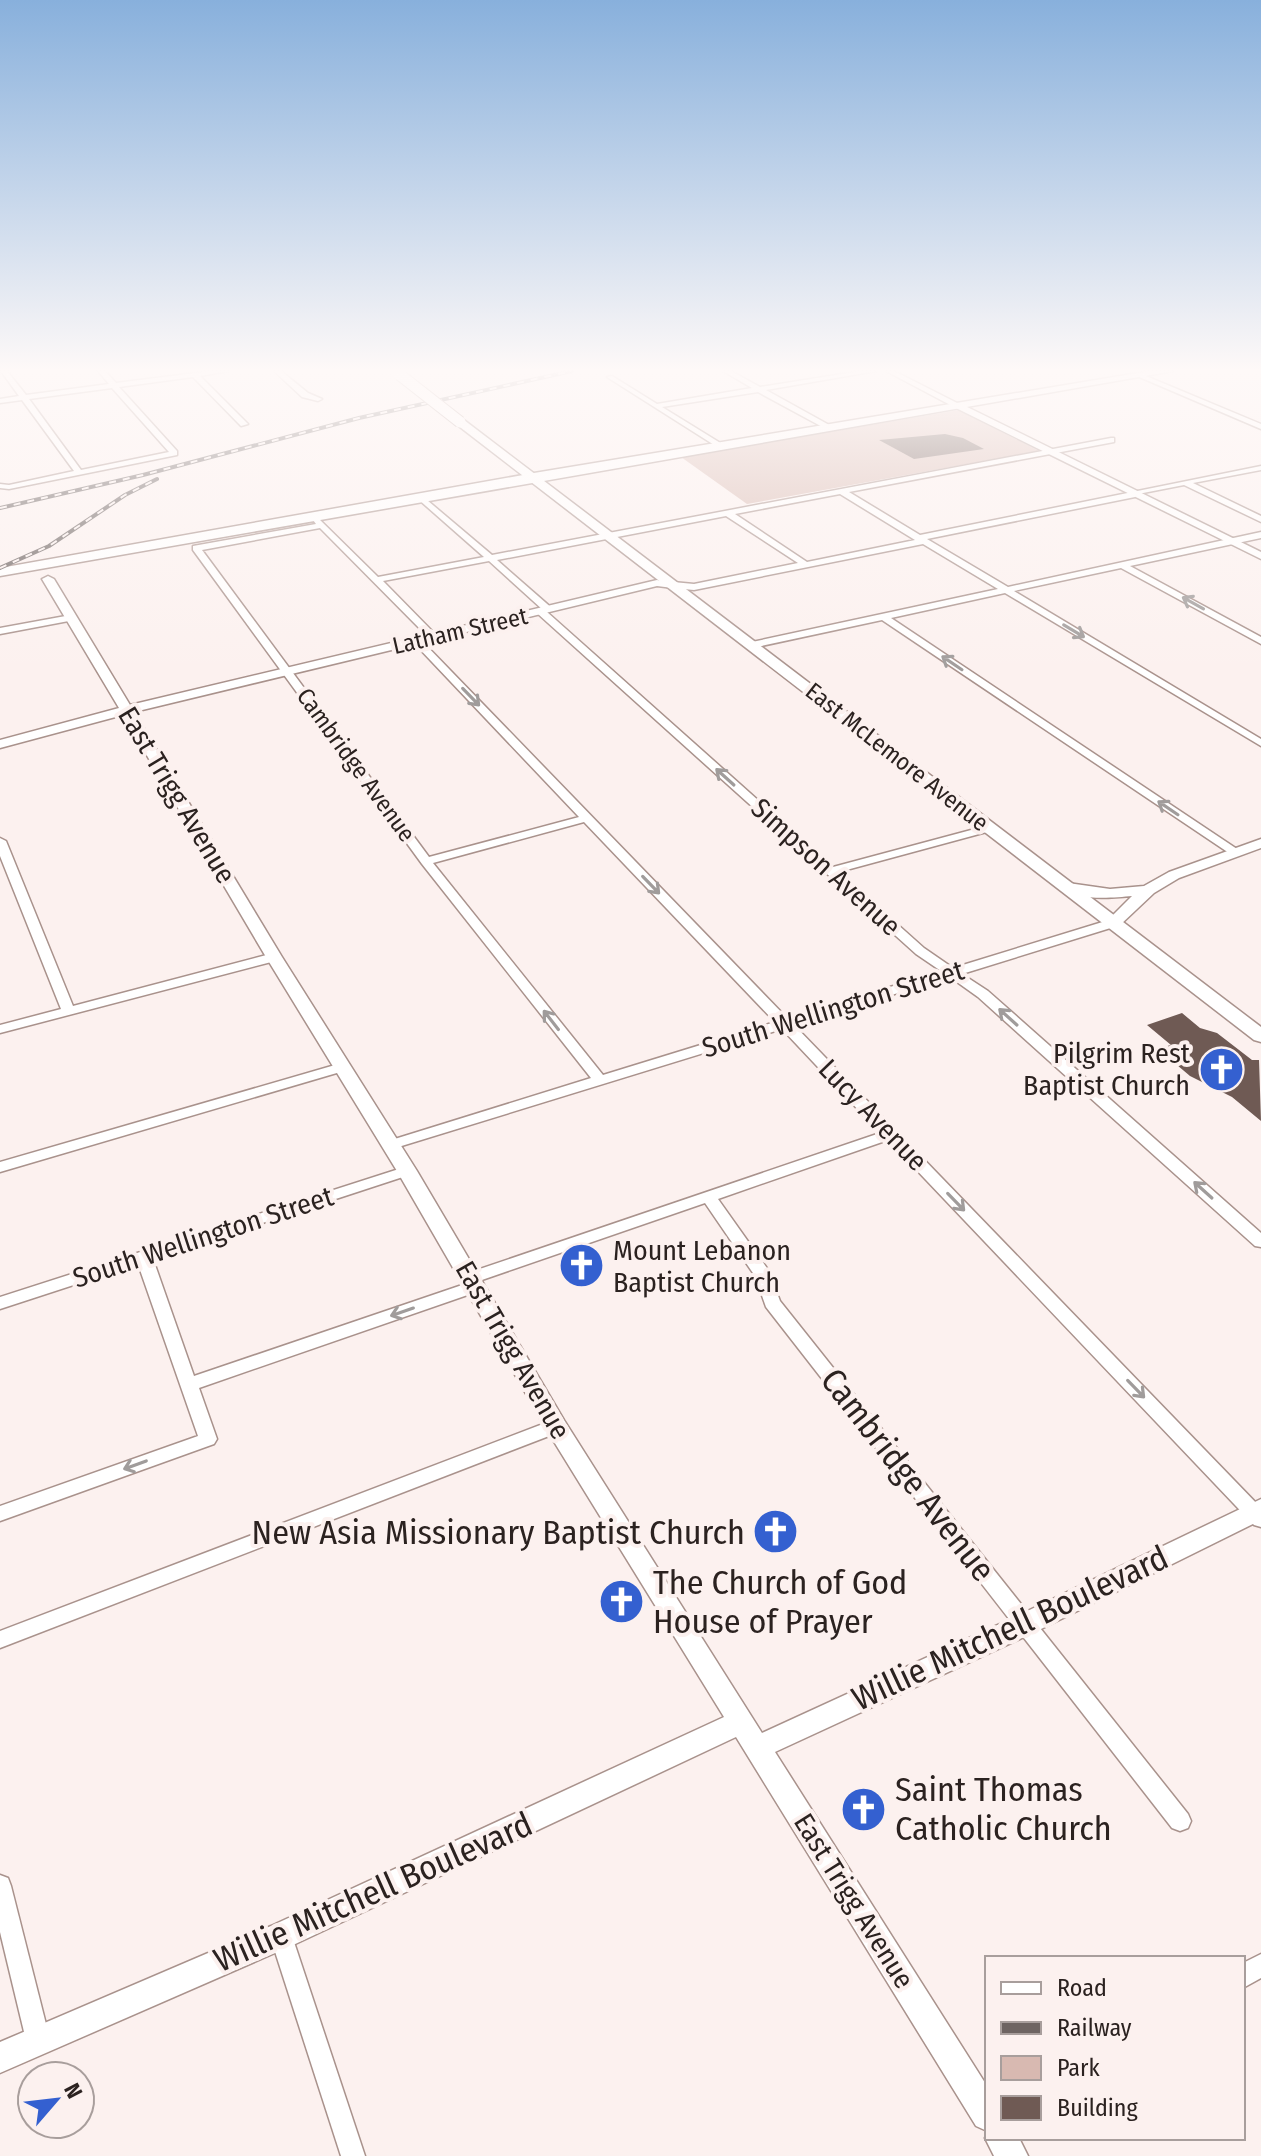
<svg xmlns="http://www.w3.org/2000/svg" width="1261" height="2156" font-family="'Fira Sans Condensed',sans-serif">
  <style>
    .green { fill: #d8b9b1 }
    .building { fill: #6f5a54 }
    .lines { fill: none; stroke-linecap: round; stroke-linejoin: round }
    .minor-casing { stroke: #a9928c; stroke-width: 3 }
    .tertiary-casing { stroke: #a9928c; stroke-width: 3 }
    .secondary-casing { stroke: #a9928c; stroke-width: 3 }
    .primary-casing { stroke: #a9928c; stroke-width: 3 }
    .minor { fill: #fff; fill-rule: evenodd }
    .tertiary { fill: #fff; fill-rule: evenodd }
    .secondary { fill: #fff; fill-rule: evenodd }
    .primary { fill: #fff; fill-rule: evenodd }
    .rail-casing { stroke: #6e6462; stroke-width: 4 }
    .rail { stroke: #fcf1ef; stroke-width: 2; stroke-dasharray: 7; stroke-linecap: butt }
    .secondary-bridge-casing { stroke: #a9928c; stroke-width: 13; stroke-linecap: butt }
    .secondary-bridge { stroke: #fff; stroke-width: 11 }
    .oneway { stroke: #a09c9b }
    .labels { text-anchor: middle; dominant-baseline: central; stroke-width: 8; stroke-linejoin: round; paint-order: stroke }
    .far-street-label { font-size: 24px; fill: #2b2220; stroke: #fcf1ef }
    .street-label { font-size: 28px; fill: #2b2220; stroke: #fcf1ef }
    .poi-label { font-size: 28px; fill: #2b2220; stroke: #fcf1ef; text-anchor: end }
    .near-street-label { font-size: 34px; fill: #2b2220; stroke: #fcf1ef }
    .near-poi-label { font-size: 34px; fill: #2b2220; stroke: #fcf1ef; text-anchor: start }
  </style>
  <rect width="100%" height="100%" fill="#fcf1ef"/>
  <path class="green" d="M959,410L1039,451L747,504L681,457Z"/>
  <g class="building">
    <path d="M945,434L963,438L984,449L914,459L879,440Z"/>
    <path d="M1182,1013L1200,1028L1217,1033L1252,1060H1259L1261,1121L1232,1097L1190,1076L1164,1054L1166,1053L1160,1048L1171,1045L1147,1025Z"/>
  </g>
  <g class="lines">
    <defs>
      <g id="minor">
        <path d="M1,371H7L26,395L109,384L98,371H105L116,383L211,371H228L200,376L248,424L241,426L193,377L119,387L177,451V455L9,489L0,488V484L9,485L74,471L22,400L0,403V399L19,396ZM112,388L169,452L81,470L29,399Z"/>
        <path d="M274,371H281L308,393L322,399L318,401L302,397Z"/>
        <path d="M723,371H731L760,387L861,371H876L766,390L831,426L832,428L828,430L758,392L662,407L722,444V448H719L607,377L612,376L657,404L752,388Z"/>
        <path d="M886,371H894L963,406L956,408Z"/>
        <path d="M1137,374H1141L1261,424V429L1137,376Z"/>
        <path d="M1111,438H1114V442L849,492L920,535L1261,466V470L1193,483L1261,516V522L1184,485L1138,494L1135,497L927,539L1008,587L1261,532V538L1130,566L1261,637V644L1121,568L1014,591L1261,739V746L1005,593L891,618L1237,849V853H1229L882,620L752,648L747,645L752,642L998,589L923,544L694,590L673,588L668,585L673,582L694,584L798,563L726,516L497,560L554,610L547,612L833,867L986,826H994V830L839,872L924,948L953,968L1109,920H1117L1119,923L1117,926L962,974L988,991L1261,1233V1247L1255,1246L978,997L950,977L794,1025L1261,1508V1527L1254,1525L888,1140L718,1199L769,1271L780,1301L1188,1814L1191,1821L1188,1828L1180,1831L1172,1828L766,1307L755,1276L705,1203L479,1281L484,1286L482,1290L199,1388L217,1439L214,1444L0,1521V1506L198,1436L138,1264L0,1309V1297L402,1168H412L414,1171L412,1174L153,1259L194,1376L468,1283L463,1278L465,1274L880,1133L782,1029L395,1148H385L383,1145L385,1142L591,1078L422,864L193,550V546L316,524L313,520L317,517L378,577L484,557L418,499V495H421L492,555ZM840,494L915,540L807,562L735,514ZM320,528L430,639L433,640L438,637L436,635L383,581L489,561L543,610H538V614L916,954L941,971L788,1019L420,639L417,638L412,641L414,643L579,817L429,857L202,550ZM584,822L775,1022L603,1075L433,863Z"/>
        <path d="M71,615L76,618L74,620L0,634V628Z"/>
        <path d="M0,838L6,841L73,1006L274,953L280,957L279,960L0,1033V1025L61,1009L0,856Z"/>
        <path d="M342,1063L349,1067L347,1070L0,1172V1162Z"/>
        <path d="M556,1419L562,1421L565,1426L562,1431L0,1648V1631Z"/>
        <path d="M0,1875L8,1878L11,1886L50,2040L46,2048L38,2052L30,2048L26,2040L0,1932Z"/>
        <path d="M281,1925L289,1928L292,1936L365,2156H341L270,1936L273,1928Z"/>
        <path d="M1261,1954V1978L1243,1988V1963Z"/>
      </g>
      <g id="tertiary">
        <path d="M959,403L1261,552V559L956,408Z"/>
        <path d="M48,576L54,579L130,705L657,580L679,585L673,588L657,586L134,712L282,957L417,1171L564,1420L762,1733L1017,1616L1261,1499V1520L1035,1632L775,1752L987,2086V2131L976,2126L736,1737L291,1946L0,2073V2042L271,1926L724,1717L548,1432L397,1171L266,957L123,715L0,748V740L119,708L42,579Z"/>
        <path d="M1261,839V848L1179,878L1154,893L1119,926L1113,928L1105,923L1132,896C1112,898 1076,901 1060,888L1068,883L1110,889L1144,886L1169,872Z"/>
        <path d="M987,2134V2138H1019L1028,2156H994L985,2138Z"/>
      </g>
      <path id="secondary" d="M456,420H464L1261,1027V1042L1254,1040L456,424Z"/>
      <path id="primary" d="M1150,371H1173L0,576V568L534,473Z"/>
    </defs>
    <use href="#minor" class="minor-casing"/>
    <use href="#tertiary" class="tertiary-casing"/>
    <use href="#secondary" class="secondary-casing"/>
    <use href="#primary" class="primary-casing"/>
    <use href="#minor" class="minor"/>
    <use href="#tertiary" class="tertiary"/>
    <use href="#secondary" class="secondary"/>
    <use href="#primary" class="primary"/>
    <defs>
      <g id="rail">
        <path d="M0,508L143,475L359,418L572,371"/>
        <path d="M0,568L49,546L125,495L157,479"/>
      </g>
    </defs>
    <use href="#rail" class="rail-casing"/>
    <use href="#rail" class="rail"/>
    <defs>
      <path id="secondary-bridge" d="M400,375L460,422"/>
    </defs>
    <use href="#secondary-bridge" class="secondary-bridge-casing"/>
    <use href="#secondary-bridge" class="secondary-bridge"/>
  </g>
  <defs><path id="oneway-shaft" d="M-6 0H5M1.5-3L5.5 0L1.5 3" fill="none" stroke-width="1.6" stroke-linecap="round" stroke-linejoin="round" transform="scale(2)"/></defs>
  <g class="oneway">
    <use href="#oneway-shaft" transform="translate(1193 603) rotate(-151)"/>
    <use href="#oneway-shaft" transform="translate(1074 631) rotate(31)"/>
    <use href="#oneway-shaft" transform="translate(952 663) rotate(-146)"/>
    <use href="#oneway-shaft" transform="translate(471 697) rotate(46)"/>
    <use href="#oneway-shaft" transform="translate(725 777) rotate(-138)"/>
    <use href="#oneway-shaft" transform="translate(1168 808) rotate(-146)"/>
    <use href="#oneway-shaft" transform="translate(651 885) rotate(46)"/>
    <use href="#oneway-shaft" transform="translate(1008 1017) rotate(-138)"/>
    <use href="#oneway-shaft" transform="translate(551 1020) rotate(-128)"/>
    <use href="#oneway-shaft" transform="translate(1203 1190) rotate(-138)"/>
    <use href="#oneway-shaft" transform="translate(956 1202) rotate(46)"/>
    <use href="#oneway-shaft" transform="translate(402 1312) rotate(161)"/>
    <use href="#oneway-shaft" transform="translate(1136 1389) rotate(46)"/>
    <use href="#oneway-shaft" transform="translate(135 1465) rotate(160)"/>
  </g>
  <linearGradient id="sky" x2="0" y2="1"><stop stop-color="#88b0dc"/><stop offset="0.55" stop-color="#fef9f8"/><stop offset="1" stop-color="#fef9f8" stop-opacity="0"/></linearGradient>
  <rect width="1261" height="673" fill="url(#sky)"/>
  <defs>
    <symbol id="church-disc" viewBox="-11 -11 22 22"><circle r="9.5" fill="#3460d0" stroke="#fcf1ef"/><path d="M-1.2-6h2.4v3.5h3.3v2.4h-3.3V6h-2.4V-.1h-3.3v-2.4h3.3Z" fill="#fff"/></symbol>
  </defs>
  <g fill-rule="evenodd">
    <use href="#church-disc" x="1196" y="1044" width="51" height="51"/>
    <use href="#church-disc" x="556" y="1240" width="51" height="51"/>
    <use href="#church-disc" x="750" y="1506" width="51" height="51"/>
    <use href="#church-disc" x="596" y="1576" width="51" height="51"/>
    <use href="#church-disc" x="838" y="1784" width="51" height="51"/>
  </g>
  <g class="labels">
    <g class="far-street-label">
      <text transform="translate(460 631) rotate(-13)">Latham Street</text>
      <text transform="translate(897 757) rotate(38)">East McLemore Avenue</text>
      <text transform="translate(356 765) rotate(54)">Cambridge Avenue</text>
    </g>
    <g class="street-label">
      <text transform="translate(177 795) rotate(59)">East Trigg Avenue</text>
      <text transform="translate(826 867) rotate(42)">Simpson Avenue</text>
      <text transform="translate(833 1009) rotate(-17)">South Wellington Street</text>
      <text transform="translate(873 1115) rotate(46)">Lucy Avenue</text>
      <text transform="translate(203 1237) rotate(-18)">South Wellington Street</text>
      <text transform="translate(513 1350) rotate(60)">East Trigg Avenue</text>
      <text transform="translate(854 1901) rotate(58)">East Trigg Avenue</text>
    </g>
    <g class="poi-label">
      <text x="1190" y="1053">Pilgrim Rest<tspan x="1190" dy="32">Baptist Church</tspan></text>
      <text x="613" y="1250" text-anchor="start">Mount Lebanon<tspan x="613" dy="32">Baptist Church</tspan></text>
    </g>
    <g class="near-street-label">
      <text transform="translate(908 1475) rotate(52)">Cambridge Avenue</text>
      <text transform="translate(1010 1628) rotate(-25)">Willie Mitchell Boulevard</text>
      <text transform="translate(373 1892) rotate(-24)">Willie Mitchell Boulevard</text>
    </g>
    <g class="near-poi-label">
      <text x="745" y="1532" text-anchor="end">New Asia Missionary Baptist Church</text>
      <text x="653" y="1582">The Church of God<tspan x="653" dy="39">House of Prayer</tspan></text>
      <text x="895" y="1789">Saint Thomas<tspan x="895" dy="39">Catholic Church</tspan></text>
    </g>
  </g>
  <rect x="985" y="1956" width="260" height="184" fill="#fcf1ef" stroke="#a89e9c" stroke-width="2"/>
  <rect x="1001" y="1982" width="40" height="12" fill="#ffffff" stroke="#a89e9c" stroke-width="2"/>
  <text x="1057" y="1996" font-size="24" fill="#2b2220">Road</text>
  <rect x="1001" y="2022" width="40" height="12" fill="#6e6462" stroke="#a89e9c" stroke-width="2"/>
  <text x="1057" y="2036" font-size="24" fill="#2b2220">Railway</text>
  <rect x="1001" y="2056" width="40" height="24" fill="#d8b9b1" stroke="#a89e9c" stroke-width="2"/>
  <text x="1057" y="2076" font-size="24" fill="#2b2220">Park</text>
  <rect x="1001" y="2096" width="40" height="24" fill="#6f5a54" stroke="#a89e9c" stroke-width="2"/>
  <text x="1057" y="2116" font-size="24" fill="#2b2220">Building</text>
  <g transform="translate(56 2100) rotate(62)"><circle r="38" fill="#fcf1ef" stroke="#a89e9c" stroke-width="2"/>
  <path d="M0-6L14 30L0 20L-14 30Z" fill="#3460d0"/>
  <text y="-12" font-size="22" font-weight="bold" text-anchor="middle" fill="#2b2220">N</text>
  </g>
</svg>
